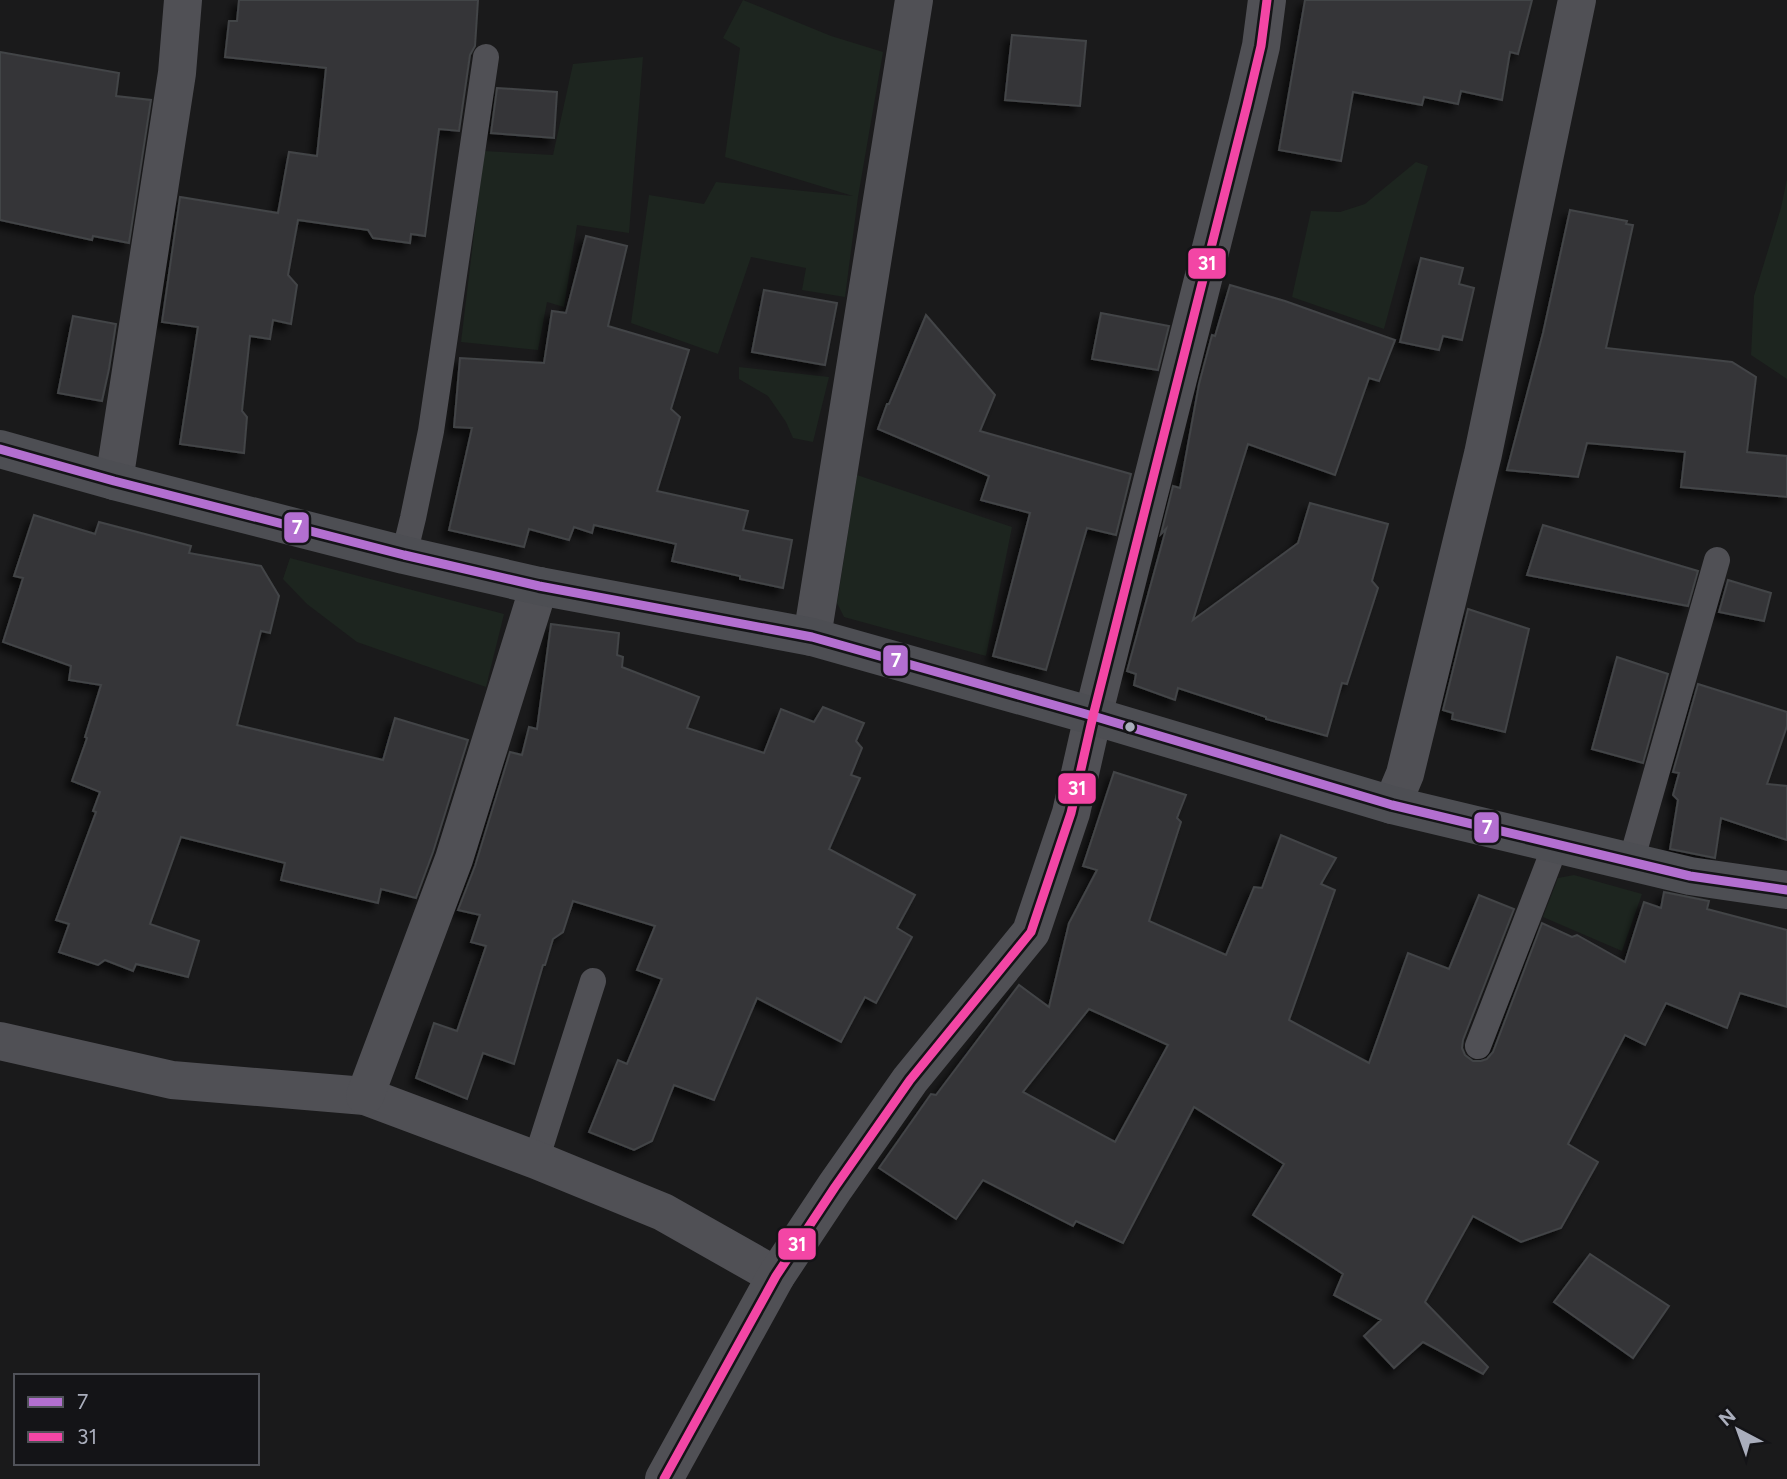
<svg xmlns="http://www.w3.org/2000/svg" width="1787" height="1479" font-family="Figtree,sans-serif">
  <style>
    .green { fill: #1d251f }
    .building { fill: #363639; stroke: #434447; stroke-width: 2; fill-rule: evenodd; filter: url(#shadow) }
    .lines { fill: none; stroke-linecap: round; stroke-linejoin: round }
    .lane { stroke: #505055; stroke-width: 26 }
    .street { stroke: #505055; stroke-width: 38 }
    .secondary { stroke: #4d4e53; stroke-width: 38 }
    .bus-1-casing { stroke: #141417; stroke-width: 14 }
    .bus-2-casing { stroke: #141417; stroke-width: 14 }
    .bus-1 { stroke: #b36fd0; stroke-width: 9 }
    .bus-2 { stroke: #f346a5; stroke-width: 9 }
    .bus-dot { fill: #aaaebc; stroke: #141417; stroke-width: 2.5 }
    .line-badge { stroke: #141417; stroke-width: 2.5 }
    .badge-label { font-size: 19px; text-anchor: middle; font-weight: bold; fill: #fff }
  </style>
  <defs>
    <filter id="shadow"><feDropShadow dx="-6" dy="6" stdDeviation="3.5" flood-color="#0009"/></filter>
  </defs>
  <rect width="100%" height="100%" fill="#1a1a1b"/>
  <g class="green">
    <path d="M743,0L831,36L883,52L858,197L845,297L802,290L806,268L751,257L718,354L631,323L649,195L704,204L716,182L853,196L725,157L740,48L723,38Z"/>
    <path d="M643,57L629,233L577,225L564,307L547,302L538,350L461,342L484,151L553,155L573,64Z"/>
    <path d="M1416,162L1428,166L1384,329L1292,297L1311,211L1340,212L1365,204Z"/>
    <path d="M1787,179V379L1751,355L1754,296L1781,208Z"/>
    <path d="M739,367L829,377L813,442L793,438L786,422L768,396L739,379Z"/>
    <path d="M857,475L1012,527L986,656L844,617L837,603Z"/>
    <path d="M290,558L504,614L486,687L357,642L307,604L283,579Z"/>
    <path d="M1574,875L1642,894L1622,951L1543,917L1558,878Z"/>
  </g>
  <g class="building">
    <path d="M239,0H478L475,46L470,55L459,131L439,129L425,236L411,234L410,243L373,238L368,230L298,220L288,275L297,285L291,324L273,320L270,339L250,336L242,411L247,417L244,453L180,444L198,327L162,322L180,197L278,213L289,152L317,156L326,68L225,57L229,21H237Z"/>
    <path d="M1305,0H1532L1518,54L1510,52L1502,100L1461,91L1458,104L1424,97L1422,105L1353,92L1341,161L1279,150Z"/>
    <path d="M1012,35L1086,41L1080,106L1005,100Z"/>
    <path d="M0,52L119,73L116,96L151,100L129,243L93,236L92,240L0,220Z"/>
    <path d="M497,88L557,92L554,138L491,133Z"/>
    <path d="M1570,210L1627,221L1626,224L1633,225L1606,348L1732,362L1756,377L1747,452L1787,456V497L1681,487L1685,452L1587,443L1578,477L1507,470L1543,333Z"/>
    <path d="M586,236L627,246L608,326L689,350L671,409L680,417L657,491L748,511L743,530L792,540L783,588L740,579V576L672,561L676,544L594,525L592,533L574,527L569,540L529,529L524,547L449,530L472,428L454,427L460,358L544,363L552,311L566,313Z"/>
    <path d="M1421,258L1463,268L1459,284L1474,288L1462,340L1443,336L1439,350L1400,342Z"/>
    <path d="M1230,285L1285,301L1395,340L1379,381L1369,378L1335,475L1248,444L1193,620L1298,543L1310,503L1388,524L1372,581L1378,588L1347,684L1342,683L1327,736L1266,719V717L1178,688L1175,700L1134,685L1136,674L1127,671L1166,529L1161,534L1173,486L1180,488L1199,384L1212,335L1215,336Z"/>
    <path d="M764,290L837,303L825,365L752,352Z"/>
    <path d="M1101,313L1169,326L1158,370L1092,359Z"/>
    <path d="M926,315L995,395L980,431L1131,474L1116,535L1087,528L1046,670L993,656L1030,513L981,500L989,476L878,429L887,404H889Z"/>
    <path d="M73,316L116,324L109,369L102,401L58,393Z"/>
    <path d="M34,515L95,534L99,522L191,546L189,553L261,566L279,596L270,633L261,631L237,725L383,760L395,718L468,740L433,852L416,898L381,889L378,903L281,880L285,863L181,837L150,924L199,941L188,977L136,964L133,971L105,960L98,965L59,952L69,924L56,920L96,812L93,811L100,792L72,781L87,738L85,737L101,685L69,680L71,666L3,642L23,578L14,576Z"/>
    <path d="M1543,525L1698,571L1688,606L1527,575Z"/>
    <path d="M1728,580L1771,593L1764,621L1719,612Z"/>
    <path d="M1468,609L1529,629L1505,732L1452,719L1453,713L1443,710Z"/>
    <path d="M551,624L619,633L617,655L623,657L622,667L699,697L687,728L764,753L781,709L814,722L823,707L864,723L856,741L862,748L851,775L860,778L829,849L915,895L897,928L912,937L876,1003L865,997L841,1042L757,998L714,1100L674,1085L652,1141L634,1150L589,1132L618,1060L627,1064L662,979L637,970L655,926L573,901L563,932L553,939L545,965H543L514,1064L483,1053L467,1099L416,1078L434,1023L457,1031L486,946L471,942L480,915L458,910L475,866L510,752L522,755L529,727L537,729Z"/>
    <path d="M1617,657L1668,674L1643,763L1592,749Z"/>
    <path d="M1698,684L1787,712V726L1767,784L1787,786V840L1721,818L1715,858L1670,849L1678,800L1673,795L1679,773L1673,772Z"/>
    <path d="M1114,772L1186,795L1177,818L1181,822L1149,921L1226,955L1254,887L1262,888L1281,835L1336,858L1321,884L1335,890L1289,1020L1369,1063L1408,953L1449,969L1479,895L1514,909L1463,1040L1462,1048L1465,1055L1473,1061H1481L1487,1059L1493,1052L1542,923L1572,937L1577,935L1625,962L1644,902L1661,908L1664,892L1709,901L1707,909L1787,930V1007L1740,993L1727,1028L1666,1003L1645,1045L1625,1035L1568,1144L1598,1162L1561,1228L1521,1242L1473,1216L1425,1302L1488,1367L1483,1374L1423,1342L1394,1368L1364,1336L1381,1320L1334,1295L1343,1274L1253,1215L1284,1164L1194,1107L1123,1243L1076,1221L1073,1226L983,1180L956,1219L879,1168L931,1094L936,1095L1019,985L1049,1007L1069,923L1097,870L1083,866ZM1089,1009L1168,1045L1115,1142L1023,1092Z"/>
    <path d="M1590,1254L1669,1306L1633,1358L1554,1302Z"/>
  </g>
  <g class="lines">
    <g class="lane">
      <path d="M404,555L413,518L431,431L486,57"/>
      <path d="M1631,862L1717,560"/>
      <path d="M1478,1046L1556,844"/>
      <path d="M536,1160L593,981"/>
    </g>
    <g class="street">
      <path d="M114,481L177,73L183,0"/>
      <path d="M812,637L914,0"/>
      <path d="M1392,805L1405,774L1483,454L1577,0"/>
      <path d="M0,1041L172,1080L365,1096L536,1160L663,1212L776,1276"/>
      <path d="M365,1096L454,859L539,586"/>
      <path d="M664,1479L776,1276L835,1187L910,1080L1031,932L1071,813L1093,716L1247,105L1261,46L1267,0"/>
    </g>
    <path class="secondary" d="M0,449L114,481L404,555L539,586L812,637L1093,716L1392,805L1690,876L1787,890"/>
    <defs>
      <path id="bus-1" d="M0,449L114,481L404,555L539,586L812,637L1093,716L1392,805L1690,876L1787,890"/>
      <path id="bus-2" d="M664,1479L776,1276L835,1187L910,1080L1031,932L1071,813L1093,716L1247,105L1261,46L1267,0"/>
    </defs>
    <use href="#bus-1" class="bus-1-casing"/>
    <use href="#bus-2" class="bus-2-casing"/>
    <use href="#bus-1" class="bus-1"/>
    <use href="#bus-2" class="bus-2"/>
  </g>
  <circle class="bus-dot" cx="1130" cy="727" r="6"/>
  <g class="line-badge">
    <rect x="1187" y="247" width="40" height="33" rx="7" fill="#f346a5"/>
    <rect x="283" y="511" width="27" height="33" rx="7" fill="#b36fd0"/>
    <rect x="882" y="644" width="27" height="33" rx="7" fill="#b36fd0"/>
    <rect x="1057" y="772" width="40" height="33" rx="7" fill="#f346a5"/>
    <rect x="1473" y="811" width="27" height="33" rx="7" fill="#b36fd0"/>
    <rect x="777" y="1227" width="40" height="34" rx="7" fill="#f346a5"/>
  </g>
  <g class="badge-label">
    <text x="1207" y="270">31</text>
    <text x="297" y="534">7</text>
    <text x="896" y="667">7</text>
    <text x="1077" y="795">31</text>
    <text x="1487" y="834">7</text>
    <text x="797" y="1251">31</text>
  </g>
  <rect x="14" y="1374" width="245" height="91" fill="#141417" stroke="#505259" stroke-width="2"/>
  <rect x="28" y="1397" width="35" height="10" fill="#b36fd0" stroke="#505259" stroke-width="2"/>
  <text x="77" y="1409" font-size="21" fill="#aaaebc">7</text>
  <rect x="28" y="1432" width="35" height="10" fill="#f346a5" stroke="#505259" stroke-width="2"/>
  <text x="77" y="1444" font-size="21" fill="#aaaebc">31</text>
  <g transform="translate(1738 1430) rotate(319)" stroke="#141417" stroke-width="5" paint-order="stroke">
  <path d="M0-5L12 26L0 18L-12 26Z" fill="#aaaebc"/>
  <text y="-10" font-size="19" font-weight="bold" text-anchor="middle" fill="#aaaebc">N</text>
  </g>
</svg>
